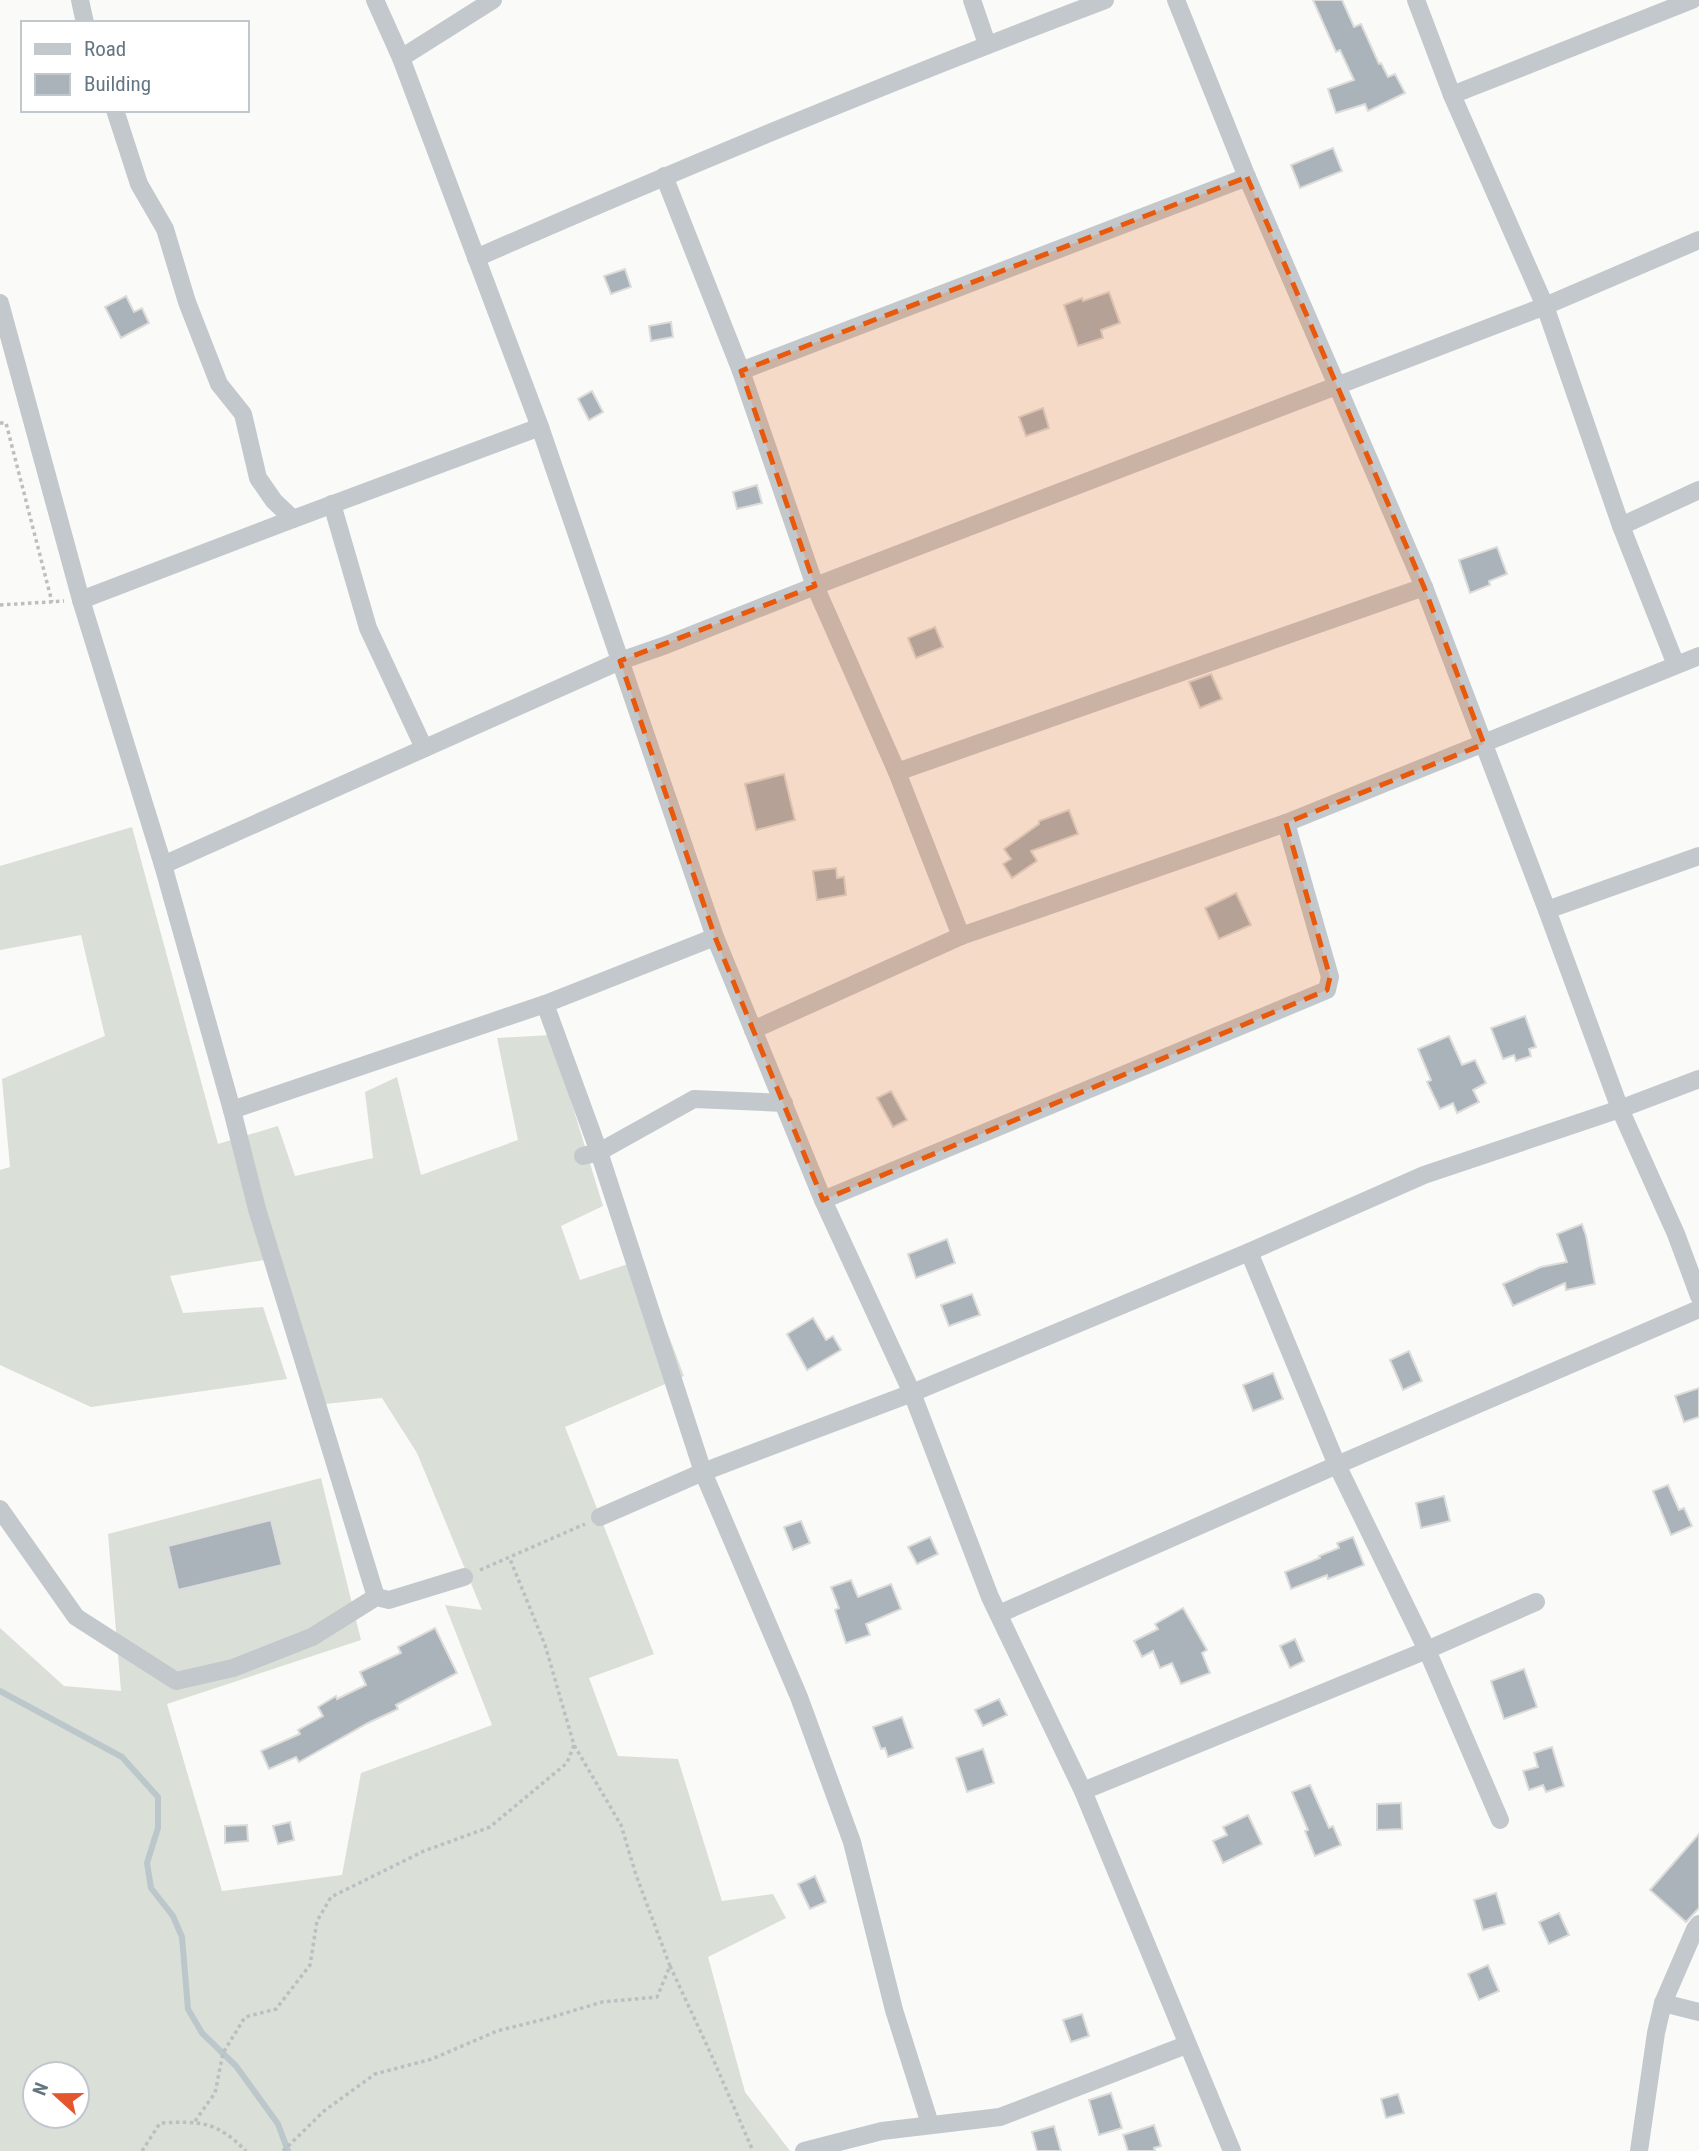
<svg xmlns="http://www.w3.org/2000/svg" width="1699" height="2151" font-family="'Roboto Condensed',sans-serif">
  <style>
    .grass { fill: #dadfd7; fill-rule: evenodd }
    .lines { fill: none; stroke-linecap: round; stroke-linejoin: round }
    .stream { stroke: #bbc7cb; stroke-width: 6 }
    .building { fill: #aab3b9; stroke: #dcdcda; stroke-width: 2 }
    .path { stroke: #bbbfc2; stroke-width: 3.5; stroke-dasharray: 3.5 3.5; stroke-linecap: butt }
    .street { stroke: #c3c8cc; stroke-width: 18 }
    .marked { fill: #e8590c; fill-opacity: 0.2; stroke: #e8590c; stroke-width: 5; stroke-dasharray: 14 9; stroke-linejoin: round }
  </style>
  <rect width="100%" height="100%" fill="#fafaf8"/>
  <path class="grass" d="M132,827L218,1144L278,1126L295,1176L373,1158L365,1092L397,1077L421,1175L518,1140L497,1038L551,1035L603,1206L561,1226L580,1280L640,1260L684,1376L565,1427L654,1654L589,1678L618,1756L678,1759L722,1901L773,1894L786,1918L708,1957L745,2092L790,2151H0V1628L64,1686L121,1691L108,1534L321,1478L361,1640L167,1704L222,1891L342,1875L361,1773L492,1725L445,1605L482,1610L417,1453L382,1398L315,1405L264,1260L170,1276L183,1313L263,1307L287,1379L91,1407L0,1365V1170L10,1167L2,1079L105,1036L81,935L0,950V866ZM35,2074H77V2116H35Z"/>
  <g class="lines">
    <path class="stream" d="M0,1691L122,1757L158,1797V1828L147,1863L151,1888L173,1916L182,1937L188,2009L202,2033L236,2066L278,2124L288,2151"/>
  </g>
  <g class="building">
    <path d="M1313,0H1342L1354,27L1361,24L1379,64L1381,63L1388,77L1395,74L1405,93L1368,111L1365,104L1336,113L1328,89L1354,80L1340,50L1336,52Z"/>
    <path d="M1333,148L1342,171L1300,188L1291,165Z"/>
    <path d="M625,269L631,287L611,294L604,276Z"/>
    <path d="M1109,292L1120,323L1101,330L1103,338L1078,346L1064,305L1082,298L1083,301Z"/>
    <path d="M126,296L134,312L142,308L149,323L121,338L105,307Z"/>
    <path d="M671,322L673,337L651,341L649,326Z"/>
    <path d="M592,391L603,412L589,420L578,399Z"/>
    <path d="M1043,408L1049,428L1026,436L1019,417Z"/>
    <path d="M757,485L762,503L737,509L733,492Z"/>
    <path d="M1497,547L1507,574L1489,581L1490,585L1470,593L1459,560Z"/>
    <path d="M935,627L943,647L916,658L908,638Z"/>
    <path d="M1211,674L1222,699L1200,708L1189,682Z"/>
    <path d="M784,774L795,820L756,830L745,784Z"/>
    <path d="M1069,810L1078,834L1031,851L1037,861L1012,878L1003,864L1011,859L1004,849L1039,824V821Z"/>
    <path d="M836,868L837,878L844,877L846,895L817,900L813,871Z"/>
    <path d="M1236,893L1251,925L1219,939L1205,908Z"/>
    <path d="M1525,1016L1536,1047L1529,1049L1531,1056L1516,1061L1514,1055L1503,1059L1491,1028Z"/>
    <path d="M1449,1036L1462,1065L1475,1060L1486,1083L1473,1090L1479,1102L1457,1113L1453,1103L1440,1109L1427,1082L1431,1080L1418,1049Z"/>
    <path d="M891,1091L907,1120L893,1127L877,1098Z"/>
    <path d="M1582,1224L1586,1236L1595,1284L1566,1290L1565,1283L1513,1306L1503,1284L1541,1267L1567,1262L1557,1234Z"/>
    <path d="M947,1239L955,1263L916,1278L908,1254Z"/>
    <path d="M972,1294L980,1315L949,1326L941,1305Z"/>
    <path d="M813,1318L826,1340L833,1336L841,1350L807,1370L787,1334Z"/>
    <path d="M1409,1351L1422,1381L1403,1390L1390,1360Z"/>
    <path d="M1273,1373L1283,1399L1253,1411L1243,1385Z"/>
    <path d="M1699,1388V1417L1684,1422L1675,1396Z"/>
    <path d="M1668,1485L1679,1510L1684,1508L1692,1526L1671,1535L1653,1491Z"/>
    <path d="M1444,1496L1450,1521L1421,1528L1416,1503Z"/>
    <path d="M271,1520L282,1565L178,1590L168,1546Z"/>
    <path d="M801,1521L810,1543L793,1550L784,1527Z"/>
    <path d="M930,1537L938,1554L917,1564L908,1547Z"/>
    <path d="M1353,1537L1364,1565L1328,1579L1327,1575L1291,1589L1285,1572L1320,1558L1319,1556L1339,1548L1337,1543Z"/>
    <path d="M851,1580L858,1597L891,1584L901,1609L866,1624L870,1635L846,1643L835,1610L839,1608L831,1587Z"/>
    <path d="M1183,1608L1207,1650L1202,1653L1210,1673L1181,1684L1172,1663L1160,1668L1153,1651L1142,1657L1134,1641L1158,1629L1155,1624Z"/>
    <path d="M435,1628L457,1673L396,1705L398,1709L368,1723L299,1762L296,1757L269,1769L261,1751L300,1734L298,1730L323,1716L318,1707L336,1696L337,1699L366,1685L360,1672L401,1653L398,1647Z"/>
    <path d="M1295,1639L1304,1661L1290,1668L1280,1646Z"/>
    <path d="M1524,1669L1537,1707L1504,1719L1491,1681Z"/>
    <path d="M999,1699L1007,1715L983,1726L975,1710Z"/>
    <path d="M902,1717L913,1748L888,1757L885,1748L881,1749L873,1727Z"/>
    <path d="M1552,1747L1564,1786L1546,1792L1543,1785L1529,1790L1523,1771L1538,1767L1534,1753Z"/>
    <path d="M983,1749L994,1783L967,1792L956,1758Z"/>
    <path d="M1310,1785L1329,1828L1333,1826L1341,1845L1315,1856L1305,1831L1308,1830L1292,1792Z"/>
    <path d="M1401,1803L1402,1829L1377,1830V1804Z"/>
    <path d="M1248,1815L1262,1844L1223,1863L1213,1841L1227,1835L1223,1827Z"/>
    <path d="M290,1822L294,1840L278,1844L273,1826Z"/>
    <path d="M247,1825L248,1841L225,1843V1826Z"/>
    <path d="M1699,1834V1908L1686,1922L1650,1890Z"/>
    <path d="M815,1876L826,1902L810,1909L798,1884Z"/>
    <path d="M1496,1893L1505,1924L1483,1930L1474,1900Z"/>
    <path d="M1559,1913L1569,1935L1549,1944L1539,1922Z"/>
    <path d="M1488,1965L1499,1991L1479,2000L1468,1974Z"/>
    <path d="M1082,2014L1089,2036L1071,2042L1063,2020Z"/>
    <path d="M1111,2093L1122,2128L1099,2135L1089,2100Z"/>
    <path d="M1398,2094L1404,2113L1386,2118L1381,2099Z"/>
    <path d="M1154,2125L1161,2146L1154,2148L1155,2151H1128L1123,2135Z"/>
    <path d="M1054,2126L1061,2151H1037L1032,2132Z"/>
  </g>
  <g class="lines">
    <g class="path">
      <path d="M0,423H6L52,602"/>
      <path d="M0,605L64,601"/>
      <path d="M480,1570L585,1524"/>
      <path d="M670,1966L710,2052L753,2151"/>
      <path d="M195,2121L215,2093L223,2053L245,2017L276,2009L310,1965L317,1921L331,1897L424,1851L490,1827L567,1763L574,1745"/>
      <path d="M142,2151L160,2123C201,2121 216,2121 246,2151"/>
      <path d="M283,2151L324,2111L375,2074L432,2059L497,2031L549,2018L602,2002L657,1997L670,1966L636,1875L621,1825L574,1745L545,1645L510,1559"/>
    </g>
    <g class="street">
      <path d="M80,0L85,23"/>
      <path d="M375,0L401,58L540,427L715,937L823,1200L912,1393L990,1597L1083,1791L1232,2151"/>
      <path d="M972,0L987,44"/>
      <path d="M1176,0L1247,177L1424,587L1547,910L1620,1109L1676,1234L1699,1296"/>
      <path d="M1416,0L1452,95L1545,306L1621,526L1676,665"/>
      <path d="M401,58L493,0"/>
      <path d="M1452,95L1692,0"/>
      <path d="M115,110L139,184L165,229L187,302L219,384L243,414L258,478L274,501L293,519"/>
      <path d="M664,176L741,371L815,586L897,772L961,936"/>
      <path d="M476,258C684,167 893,80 1105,0"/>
      <path d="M0,303L81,600L163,865L232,1110L257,1209L376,1597"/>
      <path d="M741,371L1247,177"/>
      <path d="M332,504L368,628L424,748"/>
      <path d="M1621,526L1699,490"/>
      <path d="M81,600L293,519L540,427"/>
      <path d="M897,772L1424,587"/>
      <path d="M163,865L620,661L666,645L815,586L1545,306L1699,240"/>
      <path d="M1547,910L1699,856"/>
      <path d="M545,1004L599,1152L703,1472L799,1697L852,1842L894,2010L930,2124"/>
      <path d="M753,1030L961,936L1286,823L1699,656"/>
      <path d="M232,1110L545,1004L715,937"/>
      <path d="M583,1156L599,1152L694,1099L784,1103"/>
      <path d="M823,1200L1327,990L1330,977L1286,823"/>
      <path d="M0,1509L76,1617L176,1681L233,1668L312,1637L376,1597L389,1600L464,1577"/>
      <path d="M600,1517L703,1472L912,1393L1249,1252L1424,1175L1620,1109L1699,1079"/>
      <path d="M999,1614L1337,1465L1699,1309"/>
      <path d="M1083,1791L1427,1650L1337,1465L1249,1252"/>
      <path d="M1500,1820L1427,1650L1536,1602"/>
      <path d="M1663,2003L1699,2012"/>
      <path d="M804,2151L882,2131L1000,2117L1186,2045"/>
      <path d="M1639,2151L1656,2033L1663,2003L1695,1929L1699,1924"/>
    </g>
  </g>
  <path class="marked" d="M1247,177L1424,587L1484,744L1286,823L1330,977L1327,990L823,1200L715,937L620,661L815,586L741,371Z"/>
  <rect x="21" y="21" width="228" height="91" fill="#ffffff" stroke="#c1c8cd" stroke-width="2"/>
  <rect x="35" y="44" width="35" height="10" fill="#c3c8cc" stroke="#c1c8cd" stroke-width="2"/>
  <text x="84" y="56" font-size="21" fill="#657683">Road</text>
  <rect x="35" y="74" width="35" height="21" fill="#aab3b9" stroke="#c1c8cd" stroke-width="2"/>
  <text x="84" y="91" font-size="21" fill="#657683">Building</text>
  <g transform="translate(56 2095) rotate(291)"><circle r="33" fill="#ffffff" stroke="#c1c8cd" stroke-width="2"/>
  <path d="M0-5L12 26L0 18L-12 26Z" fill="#e4572e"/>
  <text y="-10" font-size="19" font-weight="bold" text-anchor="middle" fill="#657683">N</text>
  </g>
</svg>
